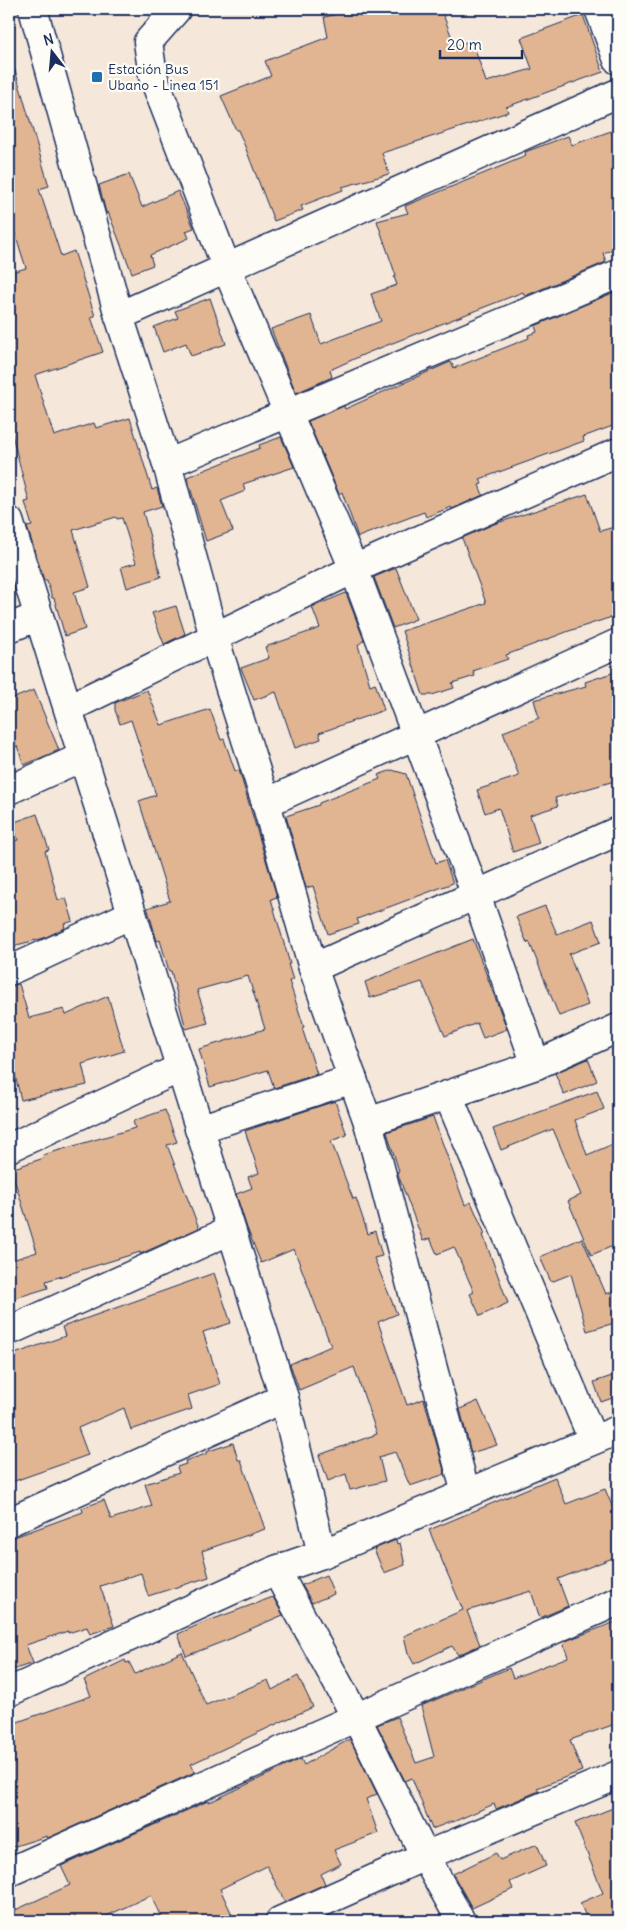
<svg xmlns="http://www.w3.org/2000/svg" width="627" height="1930" font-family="Delius,sans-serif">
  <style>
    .building { fill: #e1b592; stroke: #1b2f5e }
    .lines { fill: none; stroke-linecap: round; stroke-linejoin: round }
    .street-casing { stroke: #1b2f5e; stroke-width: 31 }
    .street { stroke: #fdfcf7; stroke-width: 28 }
    .poi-dot { fill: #1f6fb2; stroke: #fdfcf7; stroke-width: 2 }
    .labels { text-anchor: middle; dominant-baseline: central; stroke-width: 4.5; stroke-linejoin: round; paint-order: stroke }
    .poi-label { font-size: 14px; fill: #1b2f5e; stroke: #fdfcf7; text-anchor: start }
  </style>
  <rect width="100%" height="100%" fill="#f5e7d9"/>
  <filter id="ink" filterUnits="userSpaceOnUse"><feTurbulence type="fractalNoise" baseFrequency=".02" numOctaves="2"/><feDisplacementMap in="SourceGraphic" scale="10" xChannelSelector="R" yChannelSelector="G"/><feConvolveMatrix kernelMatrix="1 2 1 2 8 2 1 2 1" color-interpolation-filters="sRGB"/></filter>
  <g filter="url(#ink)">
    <g class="building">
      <path d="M331,9H441L455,46L472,40L486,82L532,69L521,38L583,15L603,72L506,107L508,112L382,153L389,174L342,187L343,190L301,206L303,210L274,221L244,144L238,130H236L221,96L271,76L265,61L328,37L324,17L334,15Z"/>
      <path d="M15,70L49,186L39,189L61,256L74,251L95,316L91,317L103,352L35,375L54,436L94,423L96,428L130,418L152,490L157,488L162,506L143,512L161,577L127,588L121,567L136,563L122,518L117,519L116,517L73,530L90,587L74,592L85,629L65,636L54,598H52L47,580H44L27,527L32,526L25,502L29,501L9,423V273L26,268L9,214V71Z"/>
      <path d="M611,131L618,150V248L603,253L606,262L525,296L523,292L367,353L330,370L332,377L296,393L271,329L311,315L321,344L381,321L371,294L397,285L394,277L396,276L377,221L408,213L405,206L526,156L525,152L568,136L572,145Z"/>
      <path d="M129,174L142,207L178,191L194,228L186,231L189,238L150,255L153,265L132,273L108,212L106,213L99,185Z"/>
      <path d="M617,291L618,424L583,437L584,441L480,479L482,484L479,485L483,495L452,509L451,507L426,517L424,512L358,537L342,492L339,494L308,421L344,406L345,409L448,363L451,362L454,368L529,338L528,335L537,332L535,326Z"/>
      <path d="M210,298L226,344L191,356L186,343L163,352L154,327L178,318L175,311Z"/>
      <path d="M281,437L294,467L243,484L245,491L221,501L233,531L206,541L187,477L260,448L259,445Z"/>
      <path d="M587,494L600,531L618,526V615L569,631L506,655L508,659L473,671L475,676L452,683L454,688L432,695H423L402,631L486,603L462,538L494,524Z"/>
      <path d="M396,568L416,619L393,628L374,577Z"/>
      <path d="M346,593L364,640L358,645L370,685L375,683L384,710L319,733L321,739L295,748L276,692L254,700L241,668L269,658L265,647L320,628L312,607Z"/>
      <path d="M176,606L185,634L164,644L152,613Z"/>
      <path d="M618,671V780L555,798L558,806L530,815L539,843L513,852L499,808L485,813L477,790L519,776L503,732L539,718L534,700L586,686L585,682Z"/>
      <path d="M34,690L59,750L24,765L17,746L9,749V700Z"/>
      <path d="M147,690L161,725L210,709L221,740L224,739L235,771L239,770L277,897L271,899L290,964H288L293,980L289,981L304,1027L302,1028L317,1074L274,1088L268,1070L210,1087L199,1049L265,1029L248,976L197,990L208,1023L186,1029L171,971H169L160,940L157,941L148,910L147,908L170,901L139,801L156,795L131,720L120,724L115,710V703Z"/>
      <path d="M392,770L406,774L436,863L445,860L453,883L357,919L359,924L328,934L313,886L306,888L286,816L319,805V803L380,779L378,775Z"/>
      <path d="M37,814L49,850L45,851L58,900L66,898L73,921L64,924L65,928L44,938L9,947V842L18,840L12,823Z"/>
      <path d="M545,906L557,934L593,920L601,942L569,954L588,1005L559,1016L529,941L527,943L516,917Z"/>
      <path d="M473,939L507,1029L483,1038L477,1023L445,1036L422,982L370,998L365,982Z"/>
      <path d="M19,984L29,1018L64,1009L66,1015L108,996L124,1051L82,1064L87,1085L21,1100L9,1050V986Z"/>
      <path d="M588,1059L597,1081L564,1095L555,1073Z"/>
      <path d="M597,1091L604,1109L575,1120L587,1155L618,1142V1244L591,1255L568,1201L581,1195L553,1129L501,1150L493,1129Z"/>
      <path d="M335,1101L347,1135L331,1141L353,1199L356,1198L368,1234L375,1231L382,1256L374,1258L397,1314L378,1322L407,1405L424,1399L445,1474L410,1486L395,1452L379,1457L385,1481L350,1490L346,1474L328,1481L319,1455L377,1434L354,1367L299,1390L290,1364L331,1346L294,1249L261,1263L247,1228L236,1194L252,1188L248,1177L259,1173L245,1131Z"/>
      <path d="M165,1110L177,1142L167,1145L199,1228L140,1254V1252L46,1281L48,1288L9,1300V1261L37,1252L11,1169L44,1158L43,1155L135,1128L133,1121Z"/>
      <path d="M433,1117L465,1205L471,1202L485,1234L483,1235L508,1303L480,1316L470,1294L474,1292L454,1247L437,1254L430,1238L423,1241L397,1172L399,1171L387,1132Z"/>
      <path d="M582,1238L606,1294L618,1290V1322L587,1331L571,1274L551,1282L540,1257Z"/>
      <path d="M214,1273L231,1323L203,1332L220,1384L188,1395L192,1409L131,1430L124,1408L78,1428L88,1455L9,1483V1356L65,1336L62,1327Z"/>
      <path d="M618,1374V1396L601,1402L594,1382Z"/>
      <path d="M478,1401L497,1445L471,1453L460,1409Z"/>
      <path d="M233,1443L238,1460H241L265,1529L202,1551L209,1577L148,1596L141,1573L100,1586L114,1626L90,1634L87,1627L68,1633V1631L26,1645L33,1663L9,1671V1539L83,1512L82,1508L104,1500L111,1519L152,1506L145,1484L179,1473L177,1467L186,1464L185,1461L206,1454V1452Z"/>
      <path d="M555,1477L566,1504L605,1489L618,1520V1556L558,1579L568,1606L540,1618L531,1591L467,1611L480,1645L458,1655L452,1646L414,1664L408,1653L404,1636L463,1610L429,1530Z"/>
      <path d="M396,1540L397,1544L400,1543L405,1565L384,1573L374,1549Z"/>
      <path d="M326,1575L334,1594L312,1603L302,1585Z"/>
      <path d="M273,1597L283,1615L234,1636L235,1637L186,1656L178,1634L200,1624Z"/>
      <path d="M618,1621V1723L570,1740L582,1771L537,1788L539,1791L496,1809L494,1804L453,1822V1821L432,1829L412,1778L405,1781L377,1725L397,1717L416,1763L434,1757L421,1706L509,1668L513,1678L568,1657L563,1642Z"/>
      <path d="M182,1652L206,1705L268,1680L272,1690L298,1676L313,1707L191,1764L195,1772L48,1838L47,1836L9,1848V1725L91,1696L84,1680L125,1660L126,1663L129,1662L135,1674Z"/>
      <path d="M350,1739L377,1794L366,1799L378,1833L334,1850L341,1864L321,1874L325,1884L285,1902L267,1866L220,1889L235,1921H164L151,1895L96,1921H9V1913L70,1885L61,1866L208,1801V1802L212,1801L301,1759L304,1765Z"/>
      <path d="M618,1806V1921H588L580,1903L603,1893L575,1823Z"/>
      <path d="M537,1844L546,1866L510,1882L513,1889L472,1908L453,1874L496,1853L500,1860Z"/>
    </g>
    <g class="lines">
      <defs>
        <g id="street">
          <path d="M33,9L119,316L167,464L214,637L266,803L313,968L368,1122L466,1494"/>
          <path d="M599,9L618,60"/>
          <path d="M176,10L148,42L153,76L227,269L354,569L476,895L536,1065"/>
          <path d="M119,316L618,93"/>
          <path d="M167,464L618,274"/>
          <path d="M9,521L284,1398L322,1554"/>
          <path d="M9,628L39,616"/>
          <path d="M69,708L354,569L618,452"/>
          <path d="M9,790L82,757"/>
          <path d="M266,803L618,643"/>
          <path d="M313,968L618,831"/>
          <path d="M9,971L132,914"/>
          <path d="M448,1095L593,1440"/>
          <path d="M368,1122L536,1065L618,1028"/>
          <path d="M199,1129L353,1079"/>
          <path d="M9,1148L180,1068"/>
          <path d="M9,1331L231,1230"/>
          <path d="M9,1522L284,1398"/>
          <path d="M276,1570L356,1717L425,1856L461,1921"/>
          <path d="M9,1692L276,1570L322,1554L618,1430"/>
          <path d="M9,1872L618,1601"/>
          <path d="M280,1921L425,1856L618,1775"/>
        </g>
      </defs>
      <use href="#street" class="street-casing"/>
      <use href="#street" class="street"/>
    </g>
  </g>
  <rect class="poi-dot" x="91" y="71" width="12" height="12" rx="2.5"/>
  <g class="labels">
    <g class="poi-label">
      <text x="108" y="69">Estación Bus<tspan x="108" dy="16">Ubano - Linea 151</tspan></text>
    </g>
  </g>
  <rect width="627" height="1930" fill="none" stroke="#fdfcf7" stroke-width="30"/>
  <rect x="15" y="15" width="597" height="1900" fill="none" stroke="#1b2f5e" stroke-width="2" filter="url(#ink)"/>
  <g transform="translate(52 52) rotate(344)" stroke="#fdfcf7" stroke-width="4" paint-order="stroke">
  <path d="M0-4L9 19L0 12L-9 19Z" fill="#1b2f5e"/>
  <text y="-8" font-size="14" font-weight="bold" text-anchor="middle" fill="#1b2f5e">N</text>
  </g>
  <path d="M440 50v8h82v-8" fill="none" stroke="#1b2f5e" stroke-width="2.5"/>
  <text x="447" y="50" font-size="15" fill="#1b2f5e" stroke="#fdfcf7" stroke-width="4" paint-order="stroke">20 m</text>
</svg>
